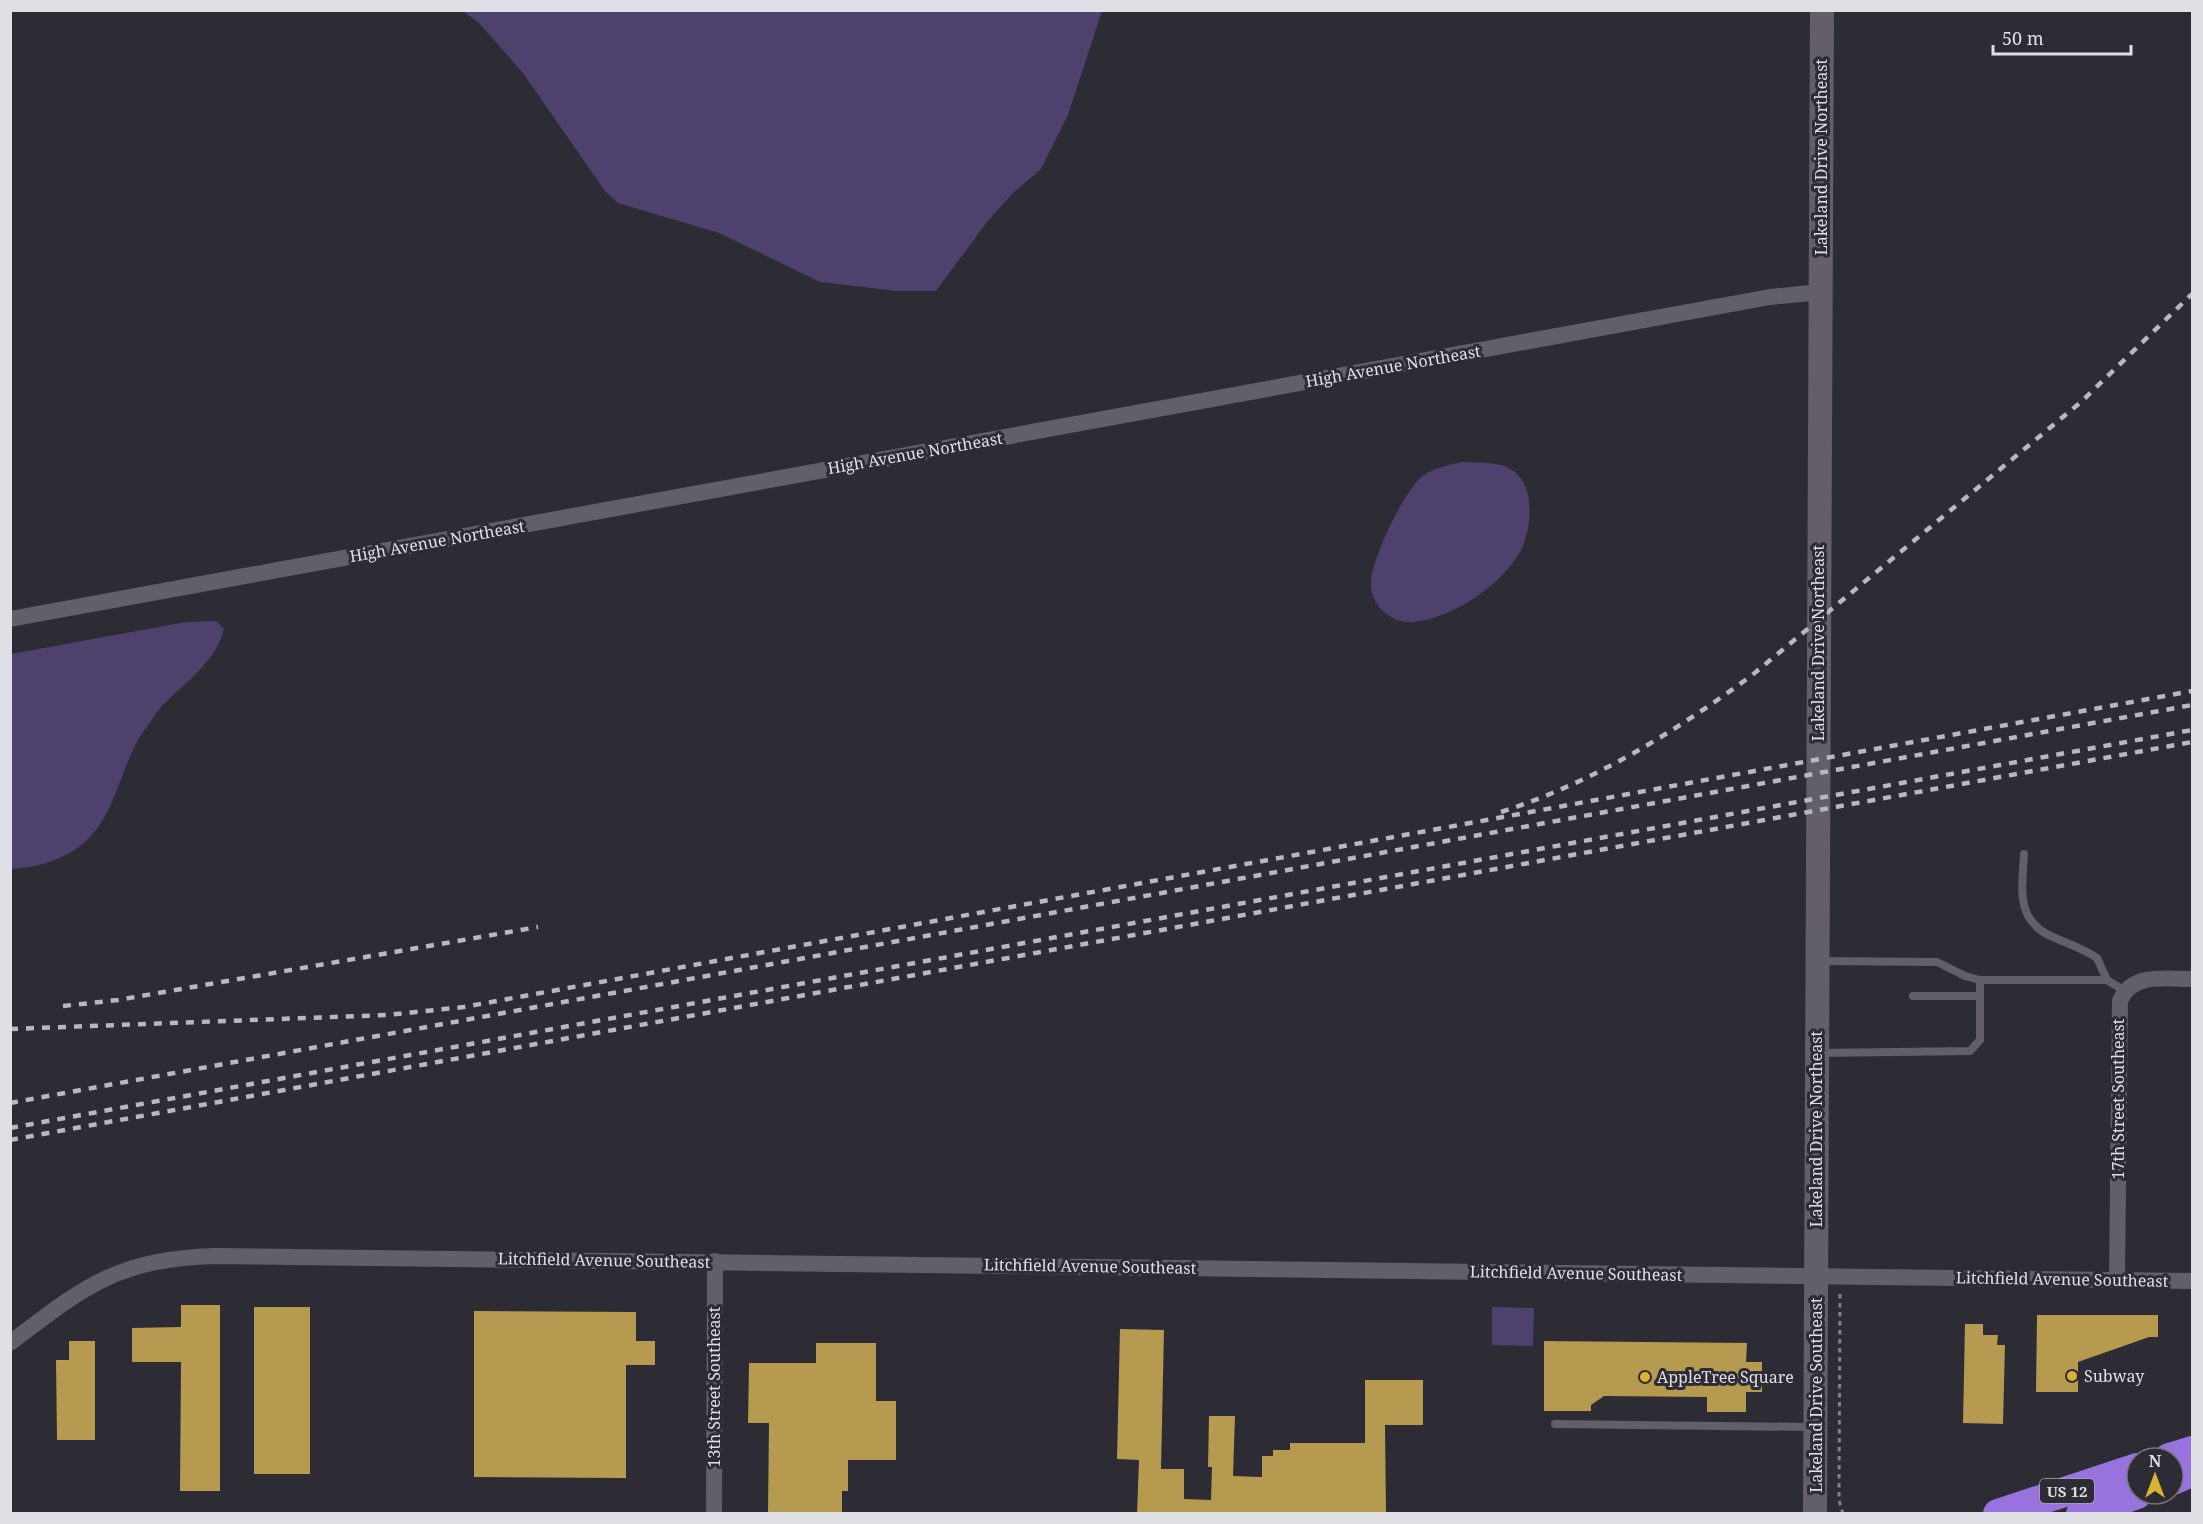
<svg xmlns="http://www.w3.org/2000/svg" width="2203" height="1524" font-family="'Noto Serif',serif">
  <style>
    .green { fill: #4f416d }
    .building { fill: #b59a4f }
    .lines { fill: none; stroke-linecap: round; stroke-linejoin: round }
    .path { stroke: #828188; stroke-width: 3; stroke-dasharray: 4.5 4.5; stroke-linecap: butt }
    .lane { stroke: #625f69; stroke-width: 8 }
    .street { stroke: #625f69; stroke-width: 16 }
    .secondary { stroke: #625f69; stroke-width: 24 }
    .highway { stroke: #9873dd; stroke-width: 30 }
    .rail { stroke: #b9b8bf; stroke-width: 4.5; stroke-dasharray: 8 8; stroke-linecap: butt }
    .poi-dot { fill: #dbb233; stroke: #2d2b34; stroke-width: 2 }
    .labels { text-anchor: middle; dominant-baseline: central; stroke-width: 6; stroke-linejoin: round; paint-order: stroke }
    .shield { fill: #2d2b34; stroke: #aaa9b0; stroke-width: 1.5 }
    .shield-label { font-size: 15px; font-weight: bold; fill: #e0dfe5 }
    .street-label { font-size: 16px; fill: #e0dfe5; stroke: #2d2b34 }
    .poi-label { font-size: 16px; fill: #e0dfe5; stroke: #2d2b34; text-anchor: start }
  </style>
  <rect width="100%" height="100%" fill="#2d2b34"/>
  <g class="green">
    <path d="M463,11H1102L1068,115L1041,169L1013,193L987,222L936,291H897L820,282L719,233L618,203L605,191L523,73L479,23Z"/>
    <path d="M1463,462C1479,463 1498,461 1512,470C1522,476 1528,490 1529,501C1531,516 1528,536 1521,550C1502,585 1453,618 1414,622C1405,623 1395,620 1388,615C1378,608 1371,597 1371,584C1370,561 1405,488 1424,475C1435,467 1450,465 1463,462Z"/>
    <path d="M216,621L224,629C216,662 184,683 162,706C155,714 149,724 143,732C120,766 117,812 86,841C67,859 36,868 11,869V654L186,622Z"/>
    <path d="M1492,1307L1534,1308L1533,1346L1492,1345Z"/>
  </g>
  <g class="building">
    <path d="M181,1305H220V1491H180L181,1362H132V1328L181,1327Z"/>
    <rect x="254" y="1307" width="56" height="167"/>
    <path d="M474,1311L636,1312V1341H655V1365H626V1478L474,1477Z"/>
    <path d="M2037,1315H2158V1337H2149L2078,1362V1392H2036Z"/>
    <path d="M1965,1324H1983V1335H1998L1997,1345H2005L2003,1424L1963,1423Z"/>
    <path d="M1120,1329L1164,1330L1161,1469H1184V1499L1211,1500L1212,1467H1208L1209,1416H1235L1233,1476L1262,1477V1456H1273V1450H1290V1443H1365V1380H1423V1425H1385L1386,1514H1137L1139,1460L1117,1459Z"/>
    <path d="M69,1341H95V1440H57L56,1360H69Z"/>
    <path d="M1544,1341L1747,1343L1746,1362H1762V1392H1746V1412H1707V1397L1604,1396L1591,1405V1411H1544Z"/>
    <path d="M816,1343H876V1401H896V1460H848V1491H842V1512H768L769,1423H748L749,1363H816Z"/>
  </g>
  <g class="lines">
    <path class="path" d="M1840,1294L1839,1500L1843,1514"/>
    <g class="lane">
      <path d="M2024,854C2022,890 2015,922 2055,938C2069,944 2084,949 2097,958L2107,980"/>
      <path d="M1820,961L1937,962L1965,976L1980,980H2107L2125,991"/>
      <path d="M1913,996H1980"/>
      <path d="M1820,1053L1970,1051L1980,1040V980"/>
      <path d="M1555,1424L1812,1427"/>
    </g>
    <g class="street">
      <path d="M10,619L1770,297L1821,292"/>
      <path d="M2117,1280L2120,1001C2132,972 2166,979 2192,979"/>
      <path d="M10,1343C86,1285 118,1259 216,1256L2192,1281"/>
      <path d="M714,1514L715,1261"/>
    </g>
    <path class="secondary" d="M1815,1514L1822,10"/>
    <g class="highway">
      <path d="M2169,1458L2192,1451"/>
      <path d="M2173,1480L2192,1472"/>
      <path d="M1998,1514L2137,1468"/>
      <path d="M2081,1514L2137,1494"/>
    </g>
    <g class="rail">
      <path d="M1501,812C1594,782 1673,733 1751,676L2081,402L2192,294"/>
      <path d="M63,1006L118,1000L538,927"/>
      <path d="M10,1029L387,1015L464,1007L2192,691"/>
      <path d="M10,1103L2192,705"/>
      <path d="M10,1128L2192,730"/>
      <path d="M10,1140L2192,742"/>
    </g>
  </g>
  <g class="poi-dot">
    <circle cx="2072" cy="1376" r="6"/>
    <circle cx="1645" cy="1377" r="6"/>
  </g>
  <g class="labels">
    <rect class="shield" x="2040" y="1479" width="54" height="24" rx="4.5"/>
    <g class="shield-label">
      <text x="2067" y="1491">US 12</text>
    </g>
    <g class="street-label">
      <text transform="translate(1821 157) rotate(-90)">Lakeland Drive Northeast</text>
      <text transform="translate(1393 366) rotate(-10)">High Avenue Northeast</text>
      <text transform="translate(915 453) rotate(-10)">High Avenue Northeast</text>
      <text transform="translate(437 541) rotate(-10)">High Avenue Northeast</text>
      <text transform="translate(1818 643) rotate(-90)">Lakeland Drive Northeast</text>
      <text transform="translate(2118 1099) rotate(-90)">17th Street Southeast</text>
      <text transform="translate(1816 1129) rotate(-90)">Lakeland Drive Northeast</text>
      <text transform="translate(604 1260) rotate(1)">Litchfield Avenue Southeast</text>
      <text transform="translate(1090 1266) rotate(1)">Litchfield Avenue Southeast</text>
      <text transform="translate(1576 1273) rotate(1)">Litchfield Avenue Southeast</text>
      <text transform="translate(2062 1279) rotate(1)">Litchfield Avenue Southeast</text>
      <text transform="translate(714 1387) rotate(-90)">13th Street Southeast</text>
      <text transform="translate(1816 1395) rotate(-90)">Lakeland Drive Southeast</text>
    </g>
    <g class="poi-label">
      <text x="2084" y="1376">Subway</text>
      <text x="1657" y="1377">AppleTree Square</text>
    </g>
  </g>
  <rect width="2203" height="1524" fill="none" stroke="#e0dfe5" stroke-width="24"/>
  <g transform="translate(2155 1476)"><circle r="28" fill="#2d2b34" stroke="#75737b" stroke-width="1.5"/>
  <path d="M0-4.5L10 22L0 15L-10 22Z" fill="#dbb233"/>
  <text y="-9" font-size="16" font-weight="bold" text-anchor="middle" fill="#e0dfe5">N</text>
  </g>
  <path d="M1993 45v9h138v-9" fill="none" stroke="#e0dfe5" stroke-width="3"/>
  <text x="2002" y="45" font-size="18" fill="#e0dfe5" stroke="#2d2b34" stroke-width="4.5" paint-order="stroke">50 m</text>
</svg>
